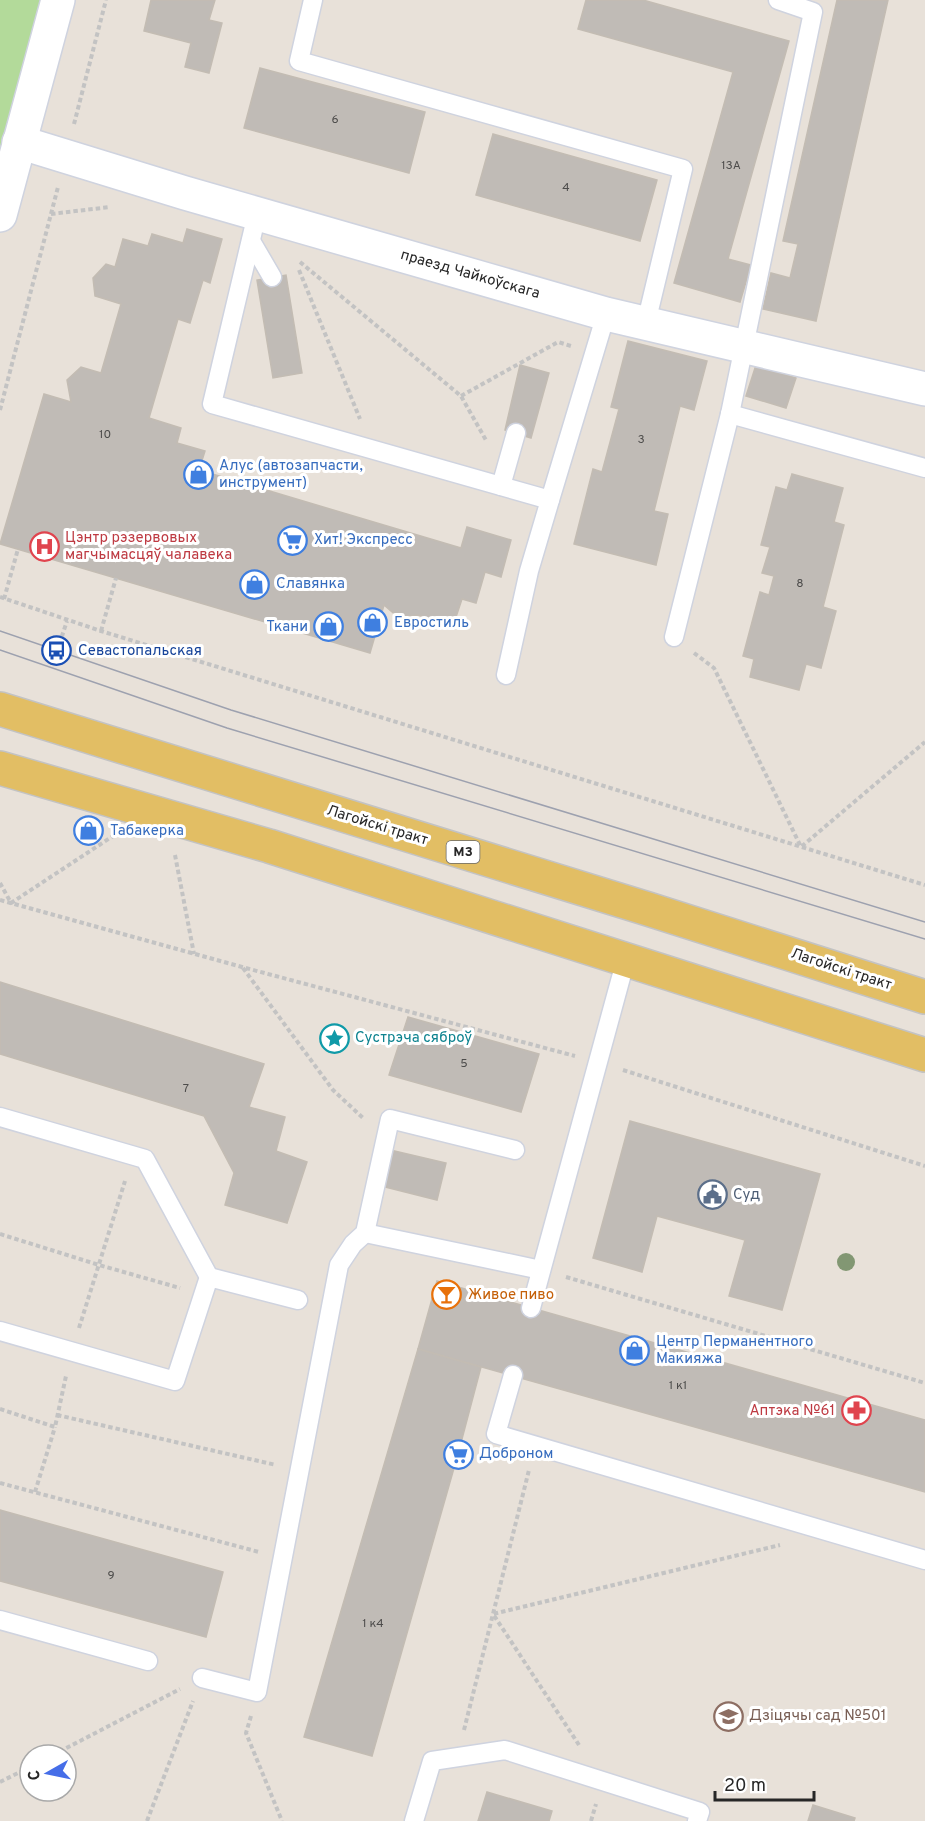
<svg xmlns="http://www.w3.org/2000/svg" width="925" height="1821" font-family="Overpass,sans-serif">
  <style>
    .green { fill: #b3da9a }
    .building { fill: #c0bbb6; stroke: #c3bcb3; stroke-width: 1.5 }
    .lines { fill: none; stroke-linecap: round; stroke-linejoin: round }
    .service-casing { stroke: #cfd3df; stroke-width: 21 }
    .minor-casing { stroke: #cfd3df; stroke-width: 36 }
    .tertiary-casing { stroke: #cfd3df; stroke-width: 36 }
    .primary-casing { stroke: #c3c3c3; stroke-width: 36 }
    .path { stroke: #c3c3c3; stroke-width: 4; stroke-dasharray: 4.5 3; stroke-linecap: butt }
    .service { stroke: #fff; stroke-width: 18 }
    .minor { stroke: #fff; stroke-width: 33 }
    .tertiary { stroke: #fff; stroke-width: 33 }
    .primary { stroke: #e2be64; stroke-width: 33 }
    .tram { stroke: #9da1af; stroke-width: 1.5 }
    .tree { fill: #829773 }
    .labels { text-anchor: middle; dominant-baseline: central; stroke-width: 6; stroke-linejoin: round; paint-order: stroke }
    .number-label { font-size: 12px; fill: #4d4c4b }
    .shield { fill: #fff; stroke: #686868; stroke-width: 1.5 }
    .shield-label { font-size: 14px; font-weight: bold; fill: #272727 }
    .street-label { font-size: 15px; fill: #272727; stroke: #fff }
    .shop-label { font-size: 15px; fill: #366cbe; stroke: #fff; text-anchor: start }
    .health-label { font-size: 15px; fill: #be3a42; stroke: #fff; text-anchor: start }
    .transit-label { font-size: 15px; fill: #164399; stroke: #fff; text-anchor: start }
    .culture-label { font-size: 15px; fill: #0d838f; stroke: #fff; text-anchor: start }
    .service-label { font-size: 15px; fill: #4e5e75; stroke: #fff; text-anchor: start }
    .food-label { font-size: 15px; fill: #c56008; stroke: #fff; text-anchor: start }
    .education-label { font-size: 15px; fill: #785e54; stroke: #fff; text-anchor: start }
  </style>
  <rect width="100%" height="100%" fill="#e8e1d9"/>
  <path class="green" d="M0,0H55L0,195Z"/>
  <g class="building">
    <path d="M151,0H215L209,20L222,23L209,73L185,67L191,43L144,31Z"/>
    <path d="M586,0H643L789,41L728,259L751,265L740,302L674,283L733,72L578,29Z"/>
    <path d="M837,0H888L816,321L763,309L771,273L790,278L798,244L783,241Z"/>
    <path d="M260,68L425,112L409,173L244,128Z"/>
    <path d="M493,134L657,180L640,241L476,195Z"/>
    <path d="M187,229L222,239L210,283L203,280L190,323L178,319L149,418L181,428L177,443L205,451L199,470L461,548L467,527L511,540L501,577L485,572L476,603L462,599L453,626L418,615L399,618L384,605L370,653L0,544L44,394L71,402L67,380L81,367L101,373L121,304L95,296L93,278L106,264L115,267L123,239L148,246L152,234L183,243Z"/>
    <path d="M286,275L302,373L273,378L257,280Z"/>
    <path d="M628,341L707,361L694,410L680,406L654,511L668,514L656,565L574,544L593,469L602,472L619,409L611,407Z"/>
    <path d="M520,365L549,373L531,438L505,430Z"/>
    <path d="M756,365L796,378L786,408L746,396Z"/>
    <path d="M792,474L843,488L834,522L844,525L823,607L836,611L821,668L806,664L799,690L750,677L754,659L743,656L760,592L769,595L774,576L762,573L770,547L761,545L776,487L787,490Z"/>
    <path d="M0,982L264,1064L249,1107L285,1117L276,1151L307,1162L287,1223L225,1205L234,1173L204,1116L0,1054Z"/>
    <path d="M408,1017L539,1054L521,1112L389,1075Z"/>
    <path d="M630,1121L820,1174L782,1310L729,1296L745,1240L657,1216L642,1272L593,1258Z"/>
    <path d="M386,1149L446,1163L437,1200L377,1185Z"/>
    <path d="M437,1281L925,1420V1492L418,1349Z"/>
    <path d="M418,1349L481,1367L458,1454L372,1756L304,1737Z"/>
    <path d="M0,1510L223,1572L206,1637L0,1581Z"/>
    <path d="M487,1792L552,1811L549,1821H478Z"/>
    <path d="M813,1805L855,1818L854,1821H808Z"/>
  </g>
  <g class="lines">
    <defs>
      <g id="service">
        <path d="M313,0L299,61L683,169L646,323"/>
        <path d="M257,214L212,404L550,500L606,314"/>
        <path d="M251,241L272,277"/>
        <path d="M730,414L925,468"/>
        <path d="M501,486L516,433"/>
        <path d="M674,637L730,414L813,12L778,0"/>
        <path d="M506,675L529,571L550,500"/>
        <path d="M0,1117L145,1159L209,1277"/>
        <path d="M365,1233L541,1270"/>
        <path d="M531,1308L626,959"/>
        <path d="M0,1331L175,1381L209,1277L298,1300"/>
        <path d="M513,1375L496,1434L925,1560"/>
        <path d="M0,1620L148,1661"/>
        <path d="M202,1678L257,1692L339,1265L353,1244L365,1233L390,1119L515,1150"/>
        <path d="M414,1821L432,1761L505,1750L700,1812L697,1821"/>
      </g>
      <path id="minor" d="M19,142L185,193L606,314L925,389"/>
      <path id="tertiary" d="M0,215L58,0"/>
      <g id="primary">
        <path d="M0,709L648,909L925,997"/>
        <path d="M0,768L269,846L925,1055"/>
      </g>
    </defs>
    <use href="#service" class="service-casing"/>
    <use href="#minor" class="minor-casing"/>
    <use href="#tertiary" class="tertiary-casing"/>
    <use href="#primary" class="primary-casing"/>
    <g class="path">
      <path d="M74,124L106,0"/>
      <path d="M51,214L110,207"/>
      <path d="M300,262L461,396L487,442"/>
      <path d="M299,270L360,419"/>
      <path d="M461,396L558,342L571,346"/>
      <path d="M0,410L58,187"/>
      <path d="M0,597L101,631L925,885"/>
      <path d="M4,599L18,549"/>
      <path d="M101,631L116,578"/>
      <path d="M57,651L67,621"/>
      <path d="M694,653L714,668L801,847L925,742"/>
      <path d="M175,855L194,954"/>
      <path d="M0,883L11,903L113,836"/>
      <path d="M0,900L242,967L575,1056"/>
      <path d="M243,968L333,1090L363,1118"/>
      <path d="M623,1070L925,1166"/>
      <path d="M0,1234L99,1265L180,1288"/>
      <path d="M566,1277L925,1383"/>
      <path d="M79,1328L125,1181"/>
      <path d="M0,1409L55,1427L66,1376"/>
      <path d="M57,1415L276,1465"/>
      <path d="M0,1483L259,1552"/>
      <path d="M35,1492L55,1427"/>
      <path d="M251,1716L246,1733L282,1821"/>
      <path d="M464,1730L529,1470"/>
      <path d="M579,1745L493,1614L780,1545"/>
      <path d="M53,1755L180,1689"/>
      <path d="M0,1782L30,1767"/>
      <path d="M147,1821L193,1701"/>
      <path d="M591,1821L596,1804"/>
    </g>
    <use href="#service" class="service"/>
    <use href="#minor" class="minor"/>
    <use href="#tertiary" class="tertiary"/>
    <use href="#primary" class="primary"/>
    <g class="tram">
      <path d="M0,631L231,710L925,922"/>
      <path d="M0,650L227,728L925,939"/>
    </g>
  </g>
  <circle class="tree" cx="846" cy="1262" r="9"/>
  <defs>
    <symbol id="shop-ring" viewBox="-11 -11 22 22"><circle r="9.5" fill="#fff" stroke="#3f7fe0" stroke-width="1.5"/><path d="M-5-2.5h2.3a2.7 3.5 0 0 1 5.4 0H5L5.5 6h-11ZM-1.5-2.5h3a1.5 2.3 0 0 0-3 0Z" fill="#3f7fe0"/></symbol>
    <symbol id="supermarket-ring" viewBox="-11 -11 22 22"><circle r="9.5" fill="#fff" stroke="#3f7fe0" stroke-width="1.5"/><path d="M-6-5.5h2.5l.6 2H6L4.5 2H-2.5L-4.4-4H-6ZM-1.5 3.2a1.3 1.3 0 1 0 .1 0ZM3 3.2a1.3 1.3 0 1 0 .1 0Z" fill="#3f7fe0"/></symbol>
    <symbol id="hospital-ring" viewBox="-11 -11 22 22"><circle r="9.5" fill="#fff" stroke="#e0444e" stroke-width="1.5"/><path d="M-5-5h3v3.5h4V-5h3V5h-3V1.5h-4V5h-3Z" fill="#e0444e"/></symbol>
    <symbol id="bus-ring" viewBox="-11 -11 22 22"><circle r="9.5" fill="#fff" stroke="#1a4fb4" stroke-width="1.5"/><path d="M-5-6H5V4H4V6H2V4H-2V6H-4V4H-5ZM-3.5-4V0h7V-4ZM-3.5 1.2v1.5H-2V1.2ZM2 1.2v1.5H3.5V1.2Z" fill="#1a4fb4"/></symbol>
    <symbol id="sight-ring" viewBox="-11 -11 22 22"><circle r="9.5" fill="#fff" stroke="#0f9aa8" stroke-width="1.5"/><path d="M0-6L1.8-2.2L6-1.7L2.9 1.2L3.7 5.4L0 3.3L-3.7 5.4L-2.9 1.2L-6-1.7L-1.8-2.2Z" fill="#0f9aa8"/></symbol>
    <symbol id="civic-ring" viewBox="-11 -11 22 22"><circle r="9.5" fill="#fff" stroke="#5c6f8a" stroke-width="1.5"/><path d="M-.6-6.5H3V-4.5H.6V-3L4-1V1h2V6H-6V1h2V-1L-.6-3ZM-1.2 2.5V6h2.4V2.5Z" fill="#5c6f8a"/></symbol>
    <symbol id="bar-ring" viewBox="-11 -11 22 22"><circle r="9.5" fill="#fff" stroke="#e8710a" stroke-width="1.5"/><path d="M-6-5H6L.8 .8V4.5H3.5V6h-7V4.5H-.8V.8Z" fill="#e8710a"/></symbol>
    <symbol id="pharmacy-ring" viewBox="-11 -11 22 22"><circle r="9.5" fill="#fff" stroke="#e0444e" stroke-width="1.5"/><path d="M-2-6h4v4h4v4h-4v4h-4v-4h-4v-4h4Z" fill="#e0444e"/></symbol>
    <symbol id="school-ring" viewBox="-11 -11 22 22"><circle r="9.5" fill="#fff" stroke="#8d6e63" stroke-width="1.5"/><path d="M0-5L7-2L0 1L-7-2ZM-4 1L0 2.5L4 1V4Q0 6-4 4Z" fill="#8d6e63"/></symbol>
  </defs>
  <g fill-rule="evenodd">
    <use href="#shop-ring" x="182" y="458" width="33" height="33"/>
    <use href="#supermarket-ring" x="276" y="524" width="33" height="33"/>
    <use href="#hospital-ring" x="28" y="530" width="33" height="33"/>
    <use href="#shop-ring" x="238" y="568" width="33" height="33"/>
    <use href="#shop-ring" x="356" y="606" width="33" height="33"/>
    <use href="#shop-ring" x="312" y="610" width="33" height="33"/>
    <use href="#bus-ring" x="40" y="634" width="33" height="33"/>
    <use href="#shop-ring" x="72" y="814" width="33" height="33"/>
    <use href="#sight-ring" x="318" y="1022" width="33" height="33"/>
    <use href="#civic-ring" x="696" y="1178" width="33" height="33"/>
    <use href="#bar-ring" x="430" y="1278" width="33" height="33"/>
    <use href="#shop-ring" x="618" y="1334" width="33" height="33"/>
    <use href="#pharmacy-ring" x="840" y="1394" width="33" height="33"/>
    <use href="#supermarket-ring" x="442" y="1438" width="33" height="33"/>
    <use href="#school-ring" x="712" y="1700" width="33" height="33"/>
  </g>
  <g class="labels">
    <g class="number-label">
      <text x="335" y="120">6</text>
      <text x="731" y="166">13А</text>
      <text x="566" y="188">4</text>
      <text x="105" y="435">10</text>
      <text x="641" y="440">3</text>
      <text x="800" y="584">8</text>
      <text x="464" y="1064">5</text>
      <text x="186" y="1089">7</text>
      <text x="678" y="1386">1 к1</text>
      <text x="111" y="1576">9</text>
      <text x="373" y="1624">1 к4</text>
    </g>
    <rect class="shield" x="446.5" y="841" width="33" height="22" rx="4.5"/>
    <g class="shield-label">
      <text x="463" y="852">М3</text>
    </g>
    <g class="street-label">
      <text transform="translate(470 275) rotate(16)">праезд Чайкоўскага</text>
      <text transform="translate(377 826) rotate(17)">Лагойскі тракт</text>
      <text transform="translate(841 970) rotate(18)">Лагойскі тракт</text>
    </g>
    <g class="shop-label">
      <text x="219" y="466">Алус (автозапчасти,<tspan x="219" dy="17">инструмент)</tspan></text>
      <text x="314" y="540">Хит! Экспресс</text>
      <text x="276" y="584">Славянка</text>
      <text x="394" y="623">Евростиль</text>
      <text x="308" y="627" text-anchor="end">Ткани</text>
      <text x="110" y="831">Табакерка</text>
      <text x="656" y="1342">Центр Перманентного<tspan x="656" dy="17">Макияжа</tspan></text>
      <text x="479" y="1454">Доброном</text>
    </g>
    <g class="health-label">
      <text x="65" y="538">Цэнтр рэзервовых<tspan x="65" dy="17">магчымасцяў чалавека</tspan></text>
      <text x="835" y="1411" text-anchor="end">Аптэка №61</text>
    </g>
    <g class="transit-label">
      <text x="78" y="651">Севастопальская</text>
    </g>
    <g class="culture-label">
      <text x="355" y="1038">Сустрэча сяброў</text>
    </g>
    <g class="service-label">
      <text x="733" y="1195">Суд</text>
    </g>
    <g class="food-label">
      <text x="468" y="1295">Живое пиво</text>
    </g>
    <g class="education-label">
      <text x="749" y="1716">Дзіцячы сад №501</text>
    </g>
  </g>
  <g transform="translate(48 1773) rotate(261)"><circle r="28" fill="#ffffff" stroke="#a9a9a9" stroke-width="1.5"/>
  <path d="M0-4.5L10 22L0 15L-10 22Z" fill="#466ee8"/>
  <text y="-9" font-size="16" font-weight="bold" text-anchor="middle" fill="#272727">С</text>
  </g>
  <path d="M715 1791v9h99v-9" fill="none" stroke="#272727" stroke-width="3"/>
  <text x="724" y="1791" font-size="18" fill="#272727" stroke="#ffffff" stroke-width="4.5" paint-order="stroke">20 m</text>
</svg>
